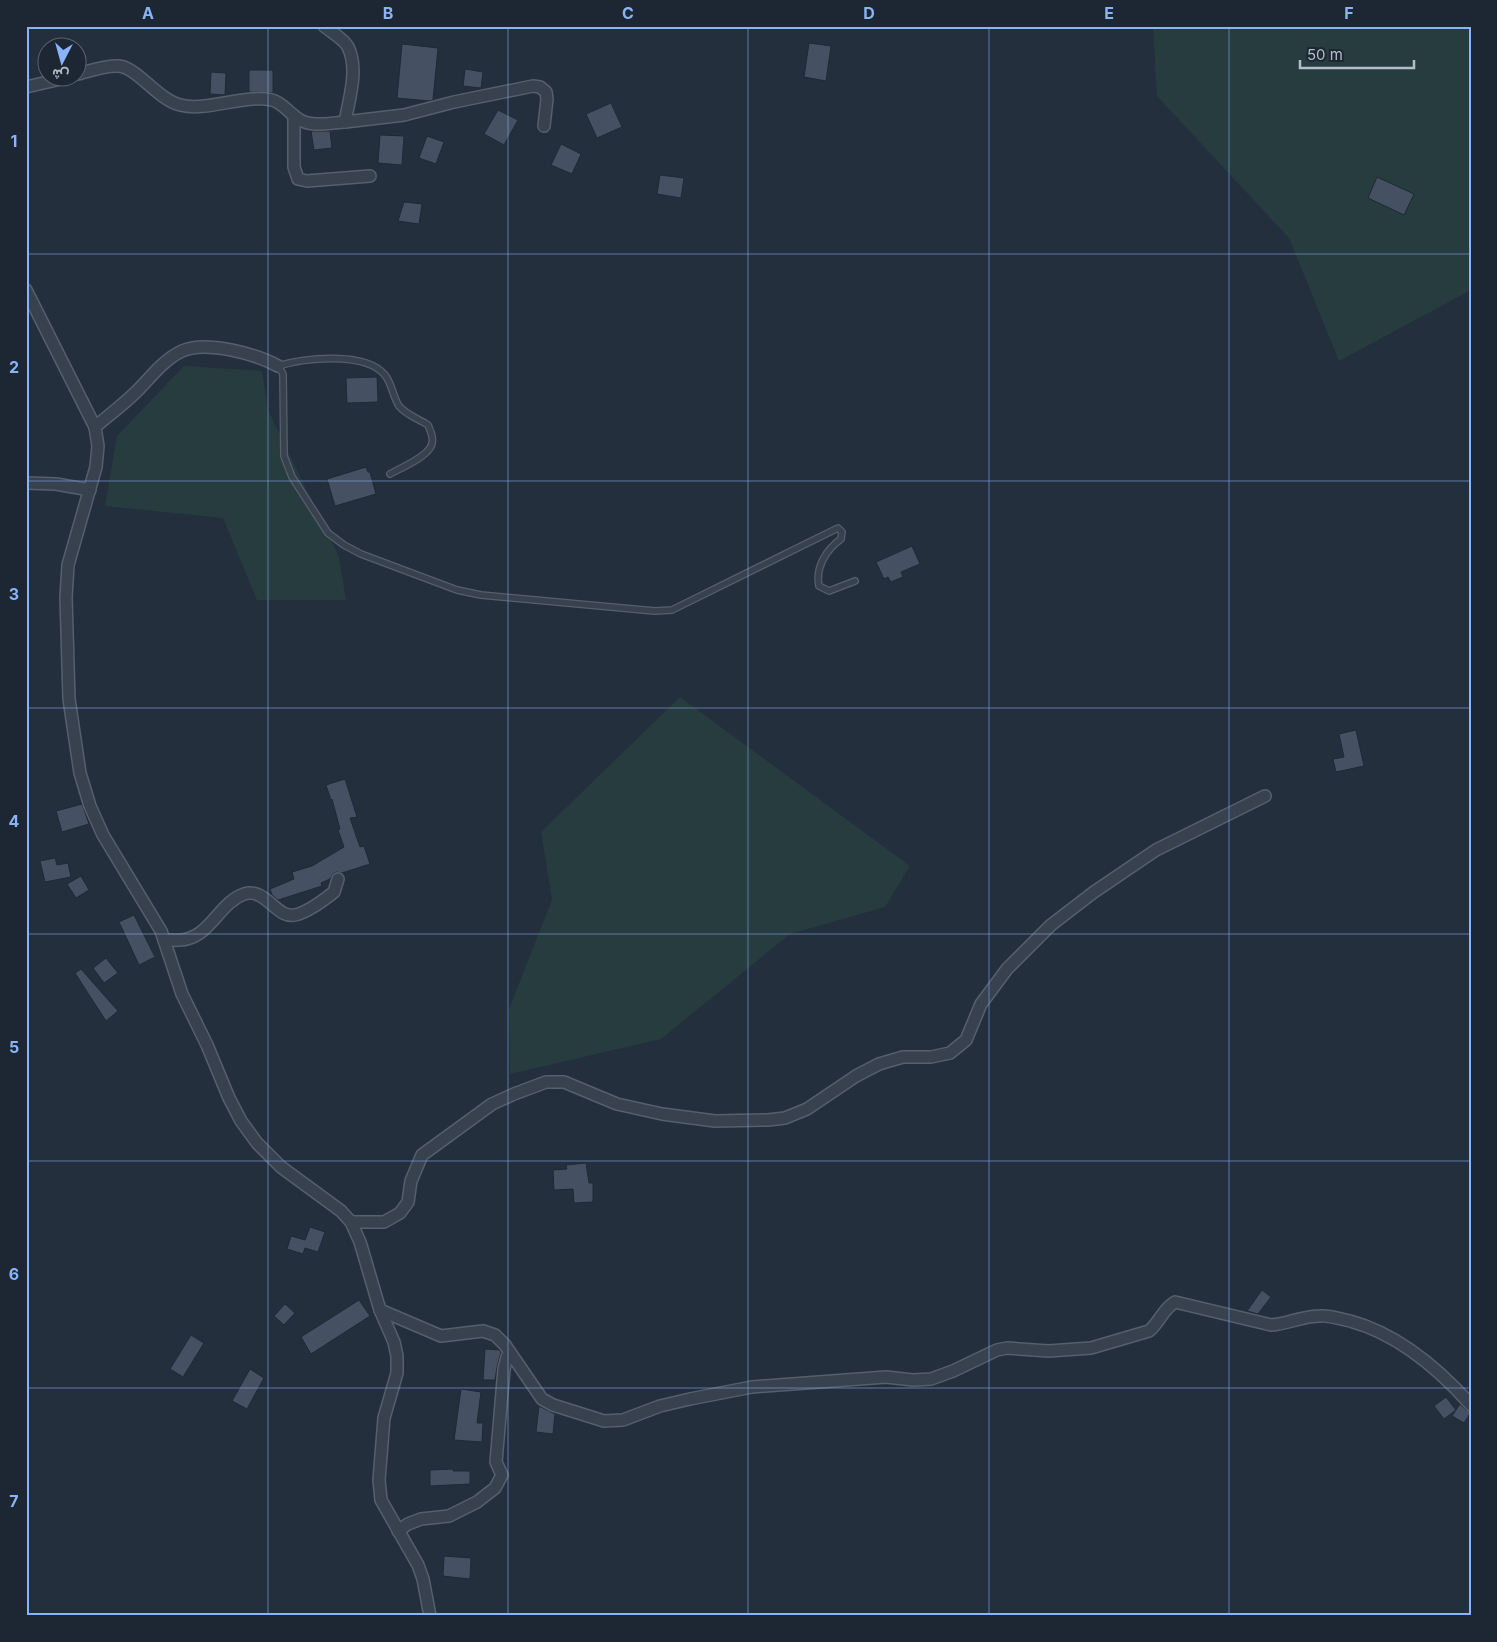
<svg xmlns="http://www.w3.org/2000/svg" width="1497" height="1642" font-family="Inter,Vazirmatn,sans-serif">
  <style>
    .green { fill: #263c3f }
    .building { fill: #455162; stroke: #1f2835 }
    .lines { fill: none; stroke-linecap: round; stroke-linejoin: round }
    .service-casing { stroke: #565f6c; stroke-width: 8 }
    .minor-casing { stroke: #565f6c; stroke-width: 14 }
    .service { stroke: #38414e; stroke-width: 5.5 }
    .minor { stroke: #38414e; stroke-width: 11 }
    .grid { fill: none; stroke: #8ab4f8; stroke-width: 1; stroke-opacity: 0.55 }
    .neatline { fill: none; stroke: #8ab4f8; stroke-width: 2 }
    .grid-label { font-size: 16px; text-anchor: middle; font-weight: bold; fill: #8ab4f8 }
  </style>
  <rect width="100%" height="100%" fill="#242f3e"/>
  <g class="green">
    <path d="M1153,26H1471V290L1339,361L1289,238L1157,96Z"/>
    <path d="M184,366L262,371L268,410L339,557L346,600H257L223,518L105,506L117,436Z"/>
    <path d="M680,697L910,866L885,907L790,934L661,1039L510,1074L509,1009L552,900L541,832Z"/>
  </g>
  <g class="building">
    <path d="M809,43L831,46L826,81L804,77Z"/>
    <path d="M402,44L438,48L433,100L429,101L397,98Z"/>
    <path d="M465,69L483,72L481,88L463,86Z"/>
    <path d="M249,70H273V93L249,92Z"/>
    <path d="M211,72L226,73L225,95L210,94Z"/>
    <path d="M611,103L622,127L597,138L586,114Z"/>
    <path d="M498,110L518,120L504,145L484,134Z"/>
    <path d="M311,131H330L332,148L314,150Z"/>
    <path d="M380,135L404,136L402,165L378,163Z"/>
    <path d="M427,136L444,142L436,164L419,158Z"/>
    <path d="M561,144L581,154L572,174L551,165Z"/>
    <path d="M660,175L684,178L681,198L657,194Z"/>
    <path d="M1377,177L1414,194L1404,215L1368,198Z"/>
    <path d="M404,202L422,204L419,224L398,221Z"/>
    <path d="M377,377L378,402L347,403L346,378Z"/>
    <path d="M366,467L368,472H370L376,494L335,506L327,479Z"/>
    <path d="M912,546L920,564L901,572L903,577L891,582L888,577L884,579L876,562Z"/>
    <path d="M1356,730L1364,766L1336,772L1333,759L1344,757L1339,734Z"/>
    <path d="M345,779L357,817L350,818L360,847L364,846L370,864L342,873L336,872L333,874L330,879L321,883L322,886L278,900L272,895L270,889L294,879L292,872L312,866L344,847L338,830L340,829L332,799L331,800L326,785Z"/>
    <path d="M82,804L89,824L62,832L56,811Z"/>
    <path d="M55,858L57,865L68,863L71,877L45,882L40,861Z"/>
    <path d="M81,876L89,890L76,898L67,884Z"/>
    <path d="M134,915L155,957L139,965L119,922Z"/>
    <path d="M106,958L118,973L104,983L93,968Z"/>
    <path d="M81,969L118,1011L106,1021L75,973Z"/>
    <path d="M586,1163L589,1183H593V1202L574,1203L573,1189L554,1190L553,1170L567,1169L566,1165Z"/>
    <path d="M310,1227L325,1232L318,1252L305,1248L303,1254L287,1249L291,1236L305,1240Z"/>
    <path d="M1262,1290L1271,1297L1258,1314L1247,1311Z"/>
    <path d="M359,1300L370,1316L311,1354L301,1337Z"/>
    <path d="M285,1304L295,1313L284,1325L274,1316Z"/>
    <path d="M191,1335L204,1343L183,1377L170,1369Z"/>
    <path d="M485,1349L500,1350L501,1352L497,1367L495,1380H483Z"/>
    <path d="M250,1369L264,1378L247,1409L232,1401Z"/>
    <path d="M461,1389L481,1392L477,1423H483L482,1442L454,1440Z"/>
    <path d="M1446,1397L1456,1410L1444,1419L1434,1406Z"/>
    <path d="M1460,1404L1466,1410L1471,1412L1464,1423L1452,1416Z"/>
    <path d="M539,1406L555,1414L553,1434L536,1432Z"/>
    <path d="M453,1469V1471H470V1484L430,1486V1470Z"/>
    <path d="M444,1556L471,1558L470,1579L443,1576Z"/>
  </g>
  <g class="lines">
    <defs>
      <path id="service" d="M390,474C401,468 424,458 430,448C435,441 431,432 428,425C419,419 406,415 399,406C393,397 392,384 385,375C365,351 304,358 278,366L283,374L284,456L292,477L328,533L344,545L361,554L457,590L481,595L655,611L672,610L838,528L842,532L841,539C827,549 815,567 819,586L829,591L855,581"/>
      <g id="minor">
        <path d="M78,74C90,71 105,65 119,66C138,68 157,99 180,105C208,112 243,94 272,100C283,103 288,112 297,118C310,128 330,123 345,122C349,99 359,69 348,47C344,39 331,32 324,26"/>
        <path d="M26,87L65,78"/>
        <path d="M294,116V167L298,179L307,181L370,176"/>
        <path d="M345,122L404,115L454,102L533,86L540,87L546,92L547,99L544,126"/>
        <path d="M26,290L95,427L98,446L96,467L68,565L66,597L69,699L80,773L90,806L103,835L161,931L182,994L207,1045L229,1098L241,1121L257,1143L281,1167L341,1211L351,1222L360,1242L380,1310L394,1342L397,1356V1373L384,1418L379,1480L381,1500L418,1565L423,1579L430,1616"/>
        <path d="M95,427C109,415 124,404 136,392C151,377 163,360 182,351C206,340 256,354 278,366"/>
        <path d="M26,483L56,484L90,490"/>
        <path d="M164,940C171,940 180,941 187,939C211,933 221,902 244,894C266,887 276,919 295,915C308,912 324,900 334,892L338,879"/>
        <path d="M351,1222H384L400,1213L408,1202L411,1181L422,1155L492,1104L514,1094L546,1082H564L617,1104L662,1114L715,1121L768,1120L785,1118L807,1109L856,1076L879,1064L903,1057H931L950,1053L966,1040L981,1004L1007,969L1051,925L1094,892L1156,850L1265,796"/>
        <path d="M380,1310L441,1336L483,1331L495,1335L505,1345L542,1399L553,1405L604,1421L623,1420L660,1406L690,1399L752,1387L886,1377L913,1380L931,1379L953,1371L997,1350L1007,1348L1049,1351L1091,1348L1149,1331C1159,1323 1163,1309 1175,1302L1271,1325C1288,1324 1302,1316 1320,1316C1329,1315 1340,1319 1350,1321C1398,1334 1438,1368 1471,1405"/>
        <path d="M398,1531L408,1524L421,1519L449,1516L477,1502L495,1488L502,1475L496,1462L504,1369L507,1357L510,1353"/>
      </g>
    </defs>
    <use href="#service" class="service-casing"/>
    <use href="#minor" class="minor-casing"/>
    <use href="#service" class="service"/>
    <use href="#minor" class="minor"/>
  </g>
  <path class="grid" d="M268,26V1616M508,26V1616M748,26V1616M989,26V1616M1229,26V1616M26,254H1471M26,481H1471M26,708H1471M26,934H1471M26,1161H1471M26,1388H1471"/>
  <rect width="1497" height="1642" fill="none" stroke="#1d2633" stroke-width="55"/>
  <g transform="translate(62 62) rotate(186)"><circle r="24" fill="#1d2633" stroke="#59626f"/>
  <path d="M0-4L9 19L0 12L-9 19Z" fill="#8ab4f8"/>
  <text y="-8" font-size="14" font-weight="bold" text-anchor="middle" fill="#b4bcc9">ش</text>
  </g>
  <path d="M1300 60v8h114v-8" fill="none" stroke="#b4bcc9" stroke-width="2.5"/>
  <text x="1307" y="60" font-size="15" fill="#b4bcc9" stroke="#1d2633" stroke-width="4" paint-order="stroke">50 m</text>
  <rect x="28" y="28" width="1442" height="1586" class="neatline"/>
  <g class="grid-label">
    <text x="148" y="19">A</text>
    <text x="388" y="19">B</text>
    <text x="628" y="19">C</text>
    <text x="869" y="19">D</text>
    <text x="1109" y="19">E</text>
    <text x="1349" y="19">F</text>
    <text x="14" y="147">1</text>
    <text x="14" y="373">2</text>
    <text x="14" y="600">3</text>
    <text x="14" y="827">4</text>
    <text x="14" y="1053">5</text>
    <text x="14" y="1280">6</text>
    <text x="14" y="1507">7</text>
  </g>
</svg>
